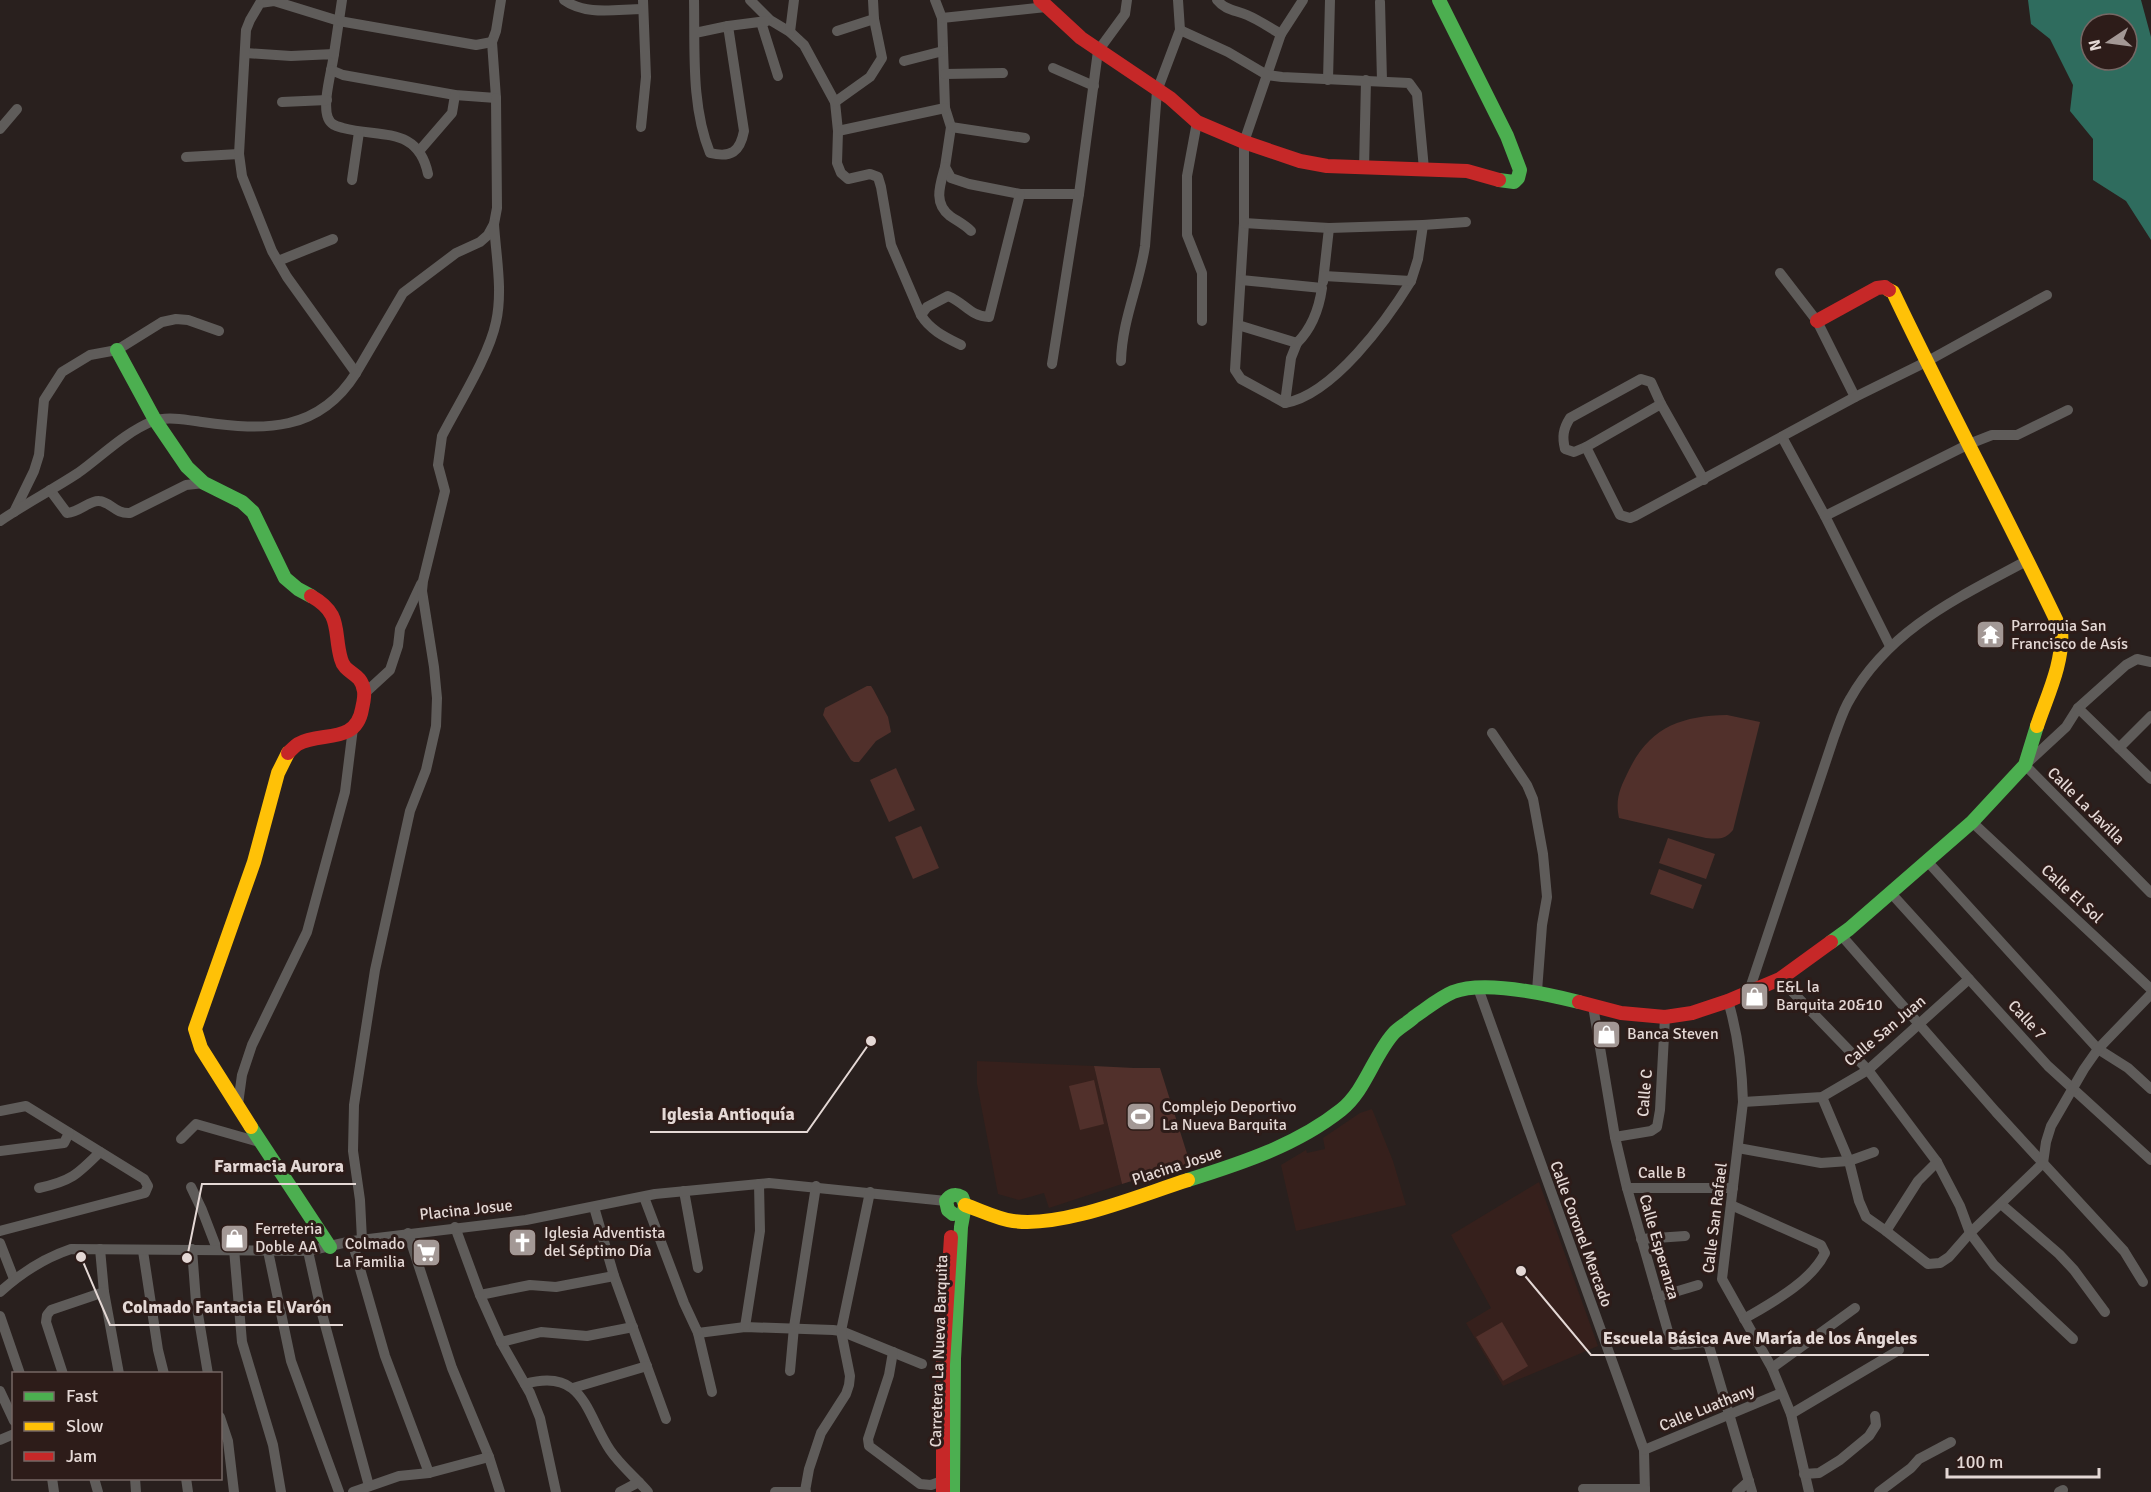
<svg xmlns="http://www.w3.org/2000/svg" width="2151" height="1492" font-family="Signika,sans-serif">
  <style>
    .built { fill: #36201c }
    .green { fill: #51302b }
    .water { fill: #2f6c5e; fill-rule: evenodd }
    .lines { fill: none; stroke-linecap: round; stroke-linejoin: round }
    .street { stroke: #5f5c5a; stroke-width: 10 }
    .fast { stroke: #4caf50; stroke-width: 14 }
    .slow { stroke: #ffc107; stroke-width: 14 }
    .jam { stroke: #c62828; stroke-width: 14 }
    .labels { text-anchor: middle; dominant-baseline: central; stroke-width: 6; stroke-linejoin: round; paint-order: stroke }
    .poi-label { font-size: 16px; fill: #e4d8d5; stroke: #2d1c19; text-anchor: start }
    .street-label { font-size: 16px; fill: #e4d8d5; stroke: #2d1c19 }
    .leader { fill: none; stroke: #e4d8d5; stroke-width: 2 }
    .callout-dot { fill: #e4d8d5; stroke: #2d1c19; stroke-width: 2 }
    .callout-label { font-size: 18px; text-anchor: middle; font-weight: bold; fill: #e4d8d5; stroke: #2d1c19; stroke-width: 6; stroke-linejoin: round; paint-order: stroke }
  </style>
  <rect width="100%" height="100%" fill="#29201e"/>
  <g class="built">
    <path d="M977,1061L1094,1066L1122,1184L1049,1208L1044,1193L1019,1200L998,1194L977,1084Z"/>
    <path d="M1372,1109L1393,1161L1406,1205L1296,1231L1281,1165L1306,1150L1307,1153L1325,1149L1323,1138L1360,1113Z"/>
    <path d="M1539,1182L1598,1346L1503,1386L1466,1323L1491,1308L1451,1235Z"/>
  </g>
  <g class="green">
    <path d="M867,686H871L873,689L888,717L891,732L876,741L859,762H854L851,760L823,715L825,708Z"/>
    <path d="M1727,715L1760,722L1733,830C1725,840 1718,839 1706,838L1619,818C1615,799 1620,788 1629,770C1650,727 1681,716 1727,715Z"/>
    <path d="M896,768L915,810L889,822L870,780Z"/>
    <path d="M921,826L939,868L913,879L895,837Z"/>
    <path d="M1668,838L1715,854L1706,879L1659,863Z"/>
    <path d="M1659,869L1702,885L1693,909L1650,894Z"/>
    <path d="M1094,1066L1134,1068H1160L1190,1163L1122,1184Z"/>
    <path d="M1094,1080L1104,1124L1080,1130L1069,1086Z"/>
    <path d="M1502,1322L1528,1366L1503,1381L1476,1337Z"/>
  </g>
  <path class="water" d="M2028,0H2141L2151,37V240L2126,201L2093,180V139L2070,111L2073,85L2050,39L2031,24ZM2091,24H2127V60H2091Z"/>
  <g class="lines">
    <g class="street">
      <path d="M564,0C586,16 617,9 643,9"/>
      <path d="M694,0C695,51 691,106 710,153C731,158 740,152 744,131L728,26L695,33"/>
      <path d="M750,0L770,20L790,32L804,45L835,102L838,131L837,163L841,173L848,179L870,174L878,177L881,187L891,245L921,315"/>
      <path d="M935,0L942,18L945,108L951,127L945,167L951,178L969,184L1020,194H1079"/>
      <path d="M1217,0C1225,10 1235,10 1247,15C1259,20 1270,28 1281,34"/>
      <path d="M1303,0L1281,34L1244,142V223L1235,370L1241,379L1285,403C1333,395 1387,320 1411,281"/>
      <path d="M1380,2L1382,81"/>
      <path d="M942,18L1046,7"/>
      <path d="M761,22L778,76"/>
      <path d="M728,26L767,21"/>
      <path d="M1180,30L1228,52L1267,75L1282,77L1409,83L1417,94L1424,169"/>
      <path d="M837,31L874,19"/>
      <path d="M790,32L794,0"/>
      <path d="M246,53L291,56L334,54C332,70 322,103 328,118C331,125 336,126 343,128C381,138 418,126 428,174"/>
      <path d="M334,54L342,0"/>
      <path d="M904,61L943,51"/>
      <path d="M1053,68L1094,86"/>
      <path d="M331,70L343,75L455,95L496,98L492,42L496,31L501,0"/>
      <path d="M945,74L1003,73"/>
      <path d="M1328,80L1330,0"/>
      <path d="M282,102L327,100"/>
      <path d="M835,102L870,77L882,58L874,19L873,0"/>
      <path d="M1197,122L1187,176V235L1202,273V321"/>
      <path d="M641,127L646,77L643,0"/>
      <path d="M951,127L1025,138"/>
      <path d="M0,129L17,109"/>
      <path d="M838,131L945,108"/>
      <path d="M420,150L452,113L455,95"/>
      <path d="M186,157L239,154"/>
      <path d="M945,167C940,185 933,203 950,216C957,221 964,224 971,231"/>
      <path d="M1364,169L1366,80"/>
      <path d="M352,180L359,132"/>
      <path d="M1244,223L1329,228L1323,282"/>
      <path d="M1423,225L1466,222"/>
      <path d="M278,261L333,239"/>
      <path d="M1780,273L1817,321L1855,397"/>
      <path d="M1324,276L1411,281L1418,259L1423,225L1329,228"/>
      <path d="M1238,325L1297,343C1312,328 1319,309 1322,288L1241,280"/>
      <path d="M961,345C945,337 930,330 921,315L927,307L948,296C965,303 970,316 989,317L1020,194"/>
      <path d="M1121,361C1122,320 1139,286 1145,246L1157,91L1180,30L1178,0"/>
      <path d="M1052,364L1079,194L1098,51L1125,14L1127,0"/>
      <path d="M356,373L403,293L456,253L480,242L488,235L494,224L497,208L496,98"/>
      <path d="M1285,403L1291,358L1297,343"/>
      <path d="M1782,437L1825,516L1890,646"/>
      <path d="M1586,447L1574,452L1565,449C1562,437 1563,429 1570,418L1641,379L1651,382L1661,404"/>
      <path d="M1704,480L1661,404L1586,447L1620,515L1630,518L1635,516L1855,397L1926,362L2047,295"/>
      <path d="M50,490L67,513C80,512 90,500 99,501C111,502 115,514 130,513L186,485L204,483"/>
      <path d="M14,512L34,471L39,455L44,400L62,372L90,355L117,350L162,322L176,319L188,320L219,331"/>
      <path d="M1825,516L1969,444L1992,435H2017L2068,410"/>
      <path d="M0,521C25,504 52,490 78,473C103,455 124,433 153,421C167,416 188,420 202,422C265,431 319,432 356,373L287,277L272,251L242,176L239,154L246,30L250,20L260,3L274,1L339,21L476,45L492,42"/>
      <path d="M2151,662L2137,659L2126,665L2078,708L2066,727L2025,765L2151,893"/>
      <path d="M365,693L390,670L398,646L400,629L421,584"/>
      <path d="M2078,708L2151,779"/>
      <path d="M1492,733L1527,785L1533,799L1543,854L1547,897L1542,925L1537,991"/>
      <path d="M2119,748L2151,716"/>
      <path d="M1972,822L2151,989"/>
      <path d="M1927,861L2098,1049L2128,1068L2151,1089"/>
      <path d="M1890,892L2048,1066L2151,1160"/>
      <path d="M1841,935L1996,1112L2124,1251L2143,1282"/>
      <path d="M1780,979L1868,1070L1937,1162L1960,1206L1970,1233L1994,1265L2073,1339"/>
      <path d="M1478,988L1644,1450L1645,1492"/>
      <path d="M1749,991L1834,737C1839,724 1843,710 1850,699C1890,628 1960,597 2028,560"/>
      <path d="M1728,1001C1738,1034 1742,1067 1743,1102L1722,1279L1772,1368L1791,1414L1809,1492"/>
      <path d="M1593,1006L1615,1137L1627,1188L1671,1342L1675,1345L1705,1342L1709,1346L1752,1492"/>
      <path d="M1822,1097L1849,1161L1859,1201L1866,1217L1886,1231L1918,1181L1937,1162"/>
      <path d="M1743,1102L1822,1097L1868,1070L1969,979"/>
      <path d="M238,1104L242,1075L252,1045L307,932L345,792L353,728"/>
      <path d="M0,1111L26,1106L144,1179L148,1186L145,1193L0,1231"/>
      <path d="M1615,1137L1651,1131L1657,1127L1660,1110L1665,1017"/>
      <path d="M181,1139L196,1124L259,1142"/>
      <path d="M1738,1148L1821,1163L1849,1161L1874,1152"/>
      <path d="M0,1151L64,1143L69,1133"/>
      <path d="M191,1187L202,1210L217,1249"/>
      <path d="M39,1188C71,1181 77,1175 100,1152"/>
      <path d="M1627,1188H1733"/>
      <path d="M684,1191L698,1268"/>
      <path d="M644,1197L684,1303L698,1333L745,1327L833,1330L841,1331L922,1364"/>
      <path d="M2001,1204L2059,1254L2074,1270L2105,1312"/>
      <path d="M1731,1205L1821,1245L1825,1253C1811,1282 1771,1303 1744,1319"/>
      <path d="M594,1207L614,1276L666,1419"/>
      <path d="M455,1227L480,1295L501,1342L530,1393L540,1418L556,1492"/>
      <path d="M1886,1231L1928,1264L1940,1263L1949,1257L1970,1233L2043,1163L2046,1142L2051,1126L2084,1069L2098,1049L2151,994"/>
      <path d="M408,1233L452,1368L489,1457L500,1492"/>
      <path d="M1641,1239L1685,1236"/>
      <path d="M362,1240L360,1200L353,1151L354,1105L375,970L410,811L426,770L436,726L437,698L434,667L422,591L423,581L445,491L438,465L442,436C459,403 489,356 496,322C503,291 496,256 494,224"/>
      <path d="M352,1241L385,1356L429,1473"/>
      <path d="M0,1243L14,1279"/>
      <path d="M100,1249L104,1292L119,1374"/>
      <path d="M192,1249L196,1302L208,1374"/>
      <path d="M234,1249L242,1342L273,1445L281,1492"/>
      <path d="M143,1251L158,1350L164,1374"/>
      <path d="M268,1251L291,1361L339,1492"/>
      <path d="M308,1251L321,1310L369,1486"/>
      <path d="M0,1292C21,1273 44,1258 71,1249L308,1251L352,1241L526,1220L655,1194L769,1183L946,1201"/>
      <path d="M480,1295L530,1285L556,1287L614,1276"/>
      <path d="M1658,1297L1698,1285"/>
      <path d="M0,1316L20,1374"/>
      <path d="M745,1327L760,1231L759,1184"/>
      <path d="M698,1333L712,1392"/>
      <path d="M501,1342L541,1332L587,1336L633,1327"/>
      <path d="M893,1352L889,1375L868,1439L869,1446L920,1484L931,1485L942,1481"/>
      <path d="M1772,1368L1855,1308"/>
      <path d="M790,1371L794,1327L816,1186"/>
      <path d="M63,1374L46,1322L47,1315L51,1310L104,1292"/>
      <path d="M525,1384C584,1367 586,1414 610,1450C620,1465 636,1478 648,1492"/>
      <path d="M573,1388L647,1366"/>
      <path d="M0,1391L14,1421"/>
      <path d="M1791,1414L1899,1350"/>
      <path d="M220,1417L228,1441L234,1492"/>
      <path d="M0,1440L14,1434"/>
      <path d="M1644,1450L1781,1393"/>
      <path d="M1804,1474L1819,1473L1840,1460L1869,1436L1876,1425L1875,1416"/>
      <path d="M52,1478L54,1492"/>
      <path d="M94,1478L98,1492"/>
      <path d="M135,1478L136,1492"/>
      <path d="M186,1478L188,1492"/>
      <path d="M1583,1489H1645"/>
      <path d="M805,1491L809,1469L821,1433L846,1394L849,1385L850,1376L841,1331L870,1192"/>
      <path d="M353,1492L399,1476L429,1473L489,1457"/>
      <path d="M620,1492L639,1482"/>
      <path d="M775,1492H806"/>
      <path d="M1737,1492L1749,1481"/>
      <path d="M1879,1492L1911,1468L1919,1459L1951,1442"/>
      <path d="M2059,1492L2063,1490"/>
    </g>
    <g class="fast">
      <path d="M1439,0L1507,136L1520,170L1518,178L1514,182L1499,180"/>
      <path d="M117,350L155,420L187,467L204,483L242,502L253,512L285,578L298,589L311,596"/>
      <path d="M1831,942L1849,929L1972,822L2025,765L2037,726"/>
      <path d="M251,1127L330,1247"/>
      <path d="M1188,1180C1242,1163 1297,1145 1341,1110C1365,1091 1373,1057 1393,1034C1398,1028 1408,1023 1414,1017C1426,1009 1439,998 1453,992C1484,980 1547,994 1579,1002"/>
      <path d="M953,1214L948,1210L946,1201C950,1195 955,1193 962,1197L965,1205L961,1227L954,1359L953,1492"/>
    </g>
    <g class="slow">
      <path d="M1889,290L1893,292C1947,406 2007,516 2061,630C2064,662 2047,696 2037,726"/>
      <path d="M251,1127L201,1048L195,1029L254,862L278,773L288,753"/>
      <path d="M965,1205C980,1210 997,1219 1013,1221C1063,1228 1140,1195 1188,1180"/>
    </g>
    <g class="jam">
      <path d="M1040,0L1081,38L1170,98L1197,122L1244,142L1300,161L1327,166L1467,171L1499,180"/>
      <path d="M1817,321L1877,288L1885,287L1889,290"/>
      <path d="M288,753C291,750 295,746 298,744C320,731 356,745 362,709C363,704 365,697 364,691C361,671 345,675 341,659C333,631 343,614 311,596"/>
      <path d="M1579,1002L1621,1013L1665,1017L1692,1013L1728,1001L1780,979L1831,942"/>
      <path d="M943,1492V1364L951,1237"/>
    </g>
  </g>
  <defs>
    <symbol id="temple-square" viewBox="-11 -11 22 22"><rect x="-9" y="-9" width="18" height="18" rx="4" fill="#a39895" stroke="#2d1c19"/><path d="M0-6L5-2H3V0L6.5 2.5H4V6H1.5V3h-3V6H-4V2.5H-6.5L-3 0V-2H-5Z" fill="#fff"/></symbol>
    <symbol id="shop-square" viewBox="-11 -11 22 22"><rect x="-9" y="-9" width="18" height="18" rx="4" fill="#a39895" stroke="#2d1c19"/><path d="M-5-2.5h2.3a2.7 3.5 0 0 1 5.4 0H5L5.5 6h-11ZM-1.5-2.5h3a1.5 2.3 0 0 0-3 0Z" fill="#fff"/></symbol>
    <symbol id="stadium-square" viewBox="-11 -11 22 22"><rect x="-9" y="-9" width="18" height="18" rx="4" fill="#a39895" stroke="#2d1c19"/><path d="M0-5a6.5 5 0 1 0 0 10a6.5 5 0 1 0 0-10ZM-3.5-1.8h7v3.6h-7Z" fill="#fff"/></symbol>
    <symbol id="church-square" viewBox="-11 -11 22 22"><rect x="-9" y="-9" width="18" height="18" rx="4" fill="#a39895" stroke="#2d1c19"/><path d="M-1.2-6h2.4v3.5h3.3v2.4h-3.3V6h-2.4V-.1h-3.3v-2.4h3.3Z" fill="#fff"/></symbol>
    <symbol id="supermarket-square" viewBox="-11 -11 22 22"><rect x="-9" y="-9" width="18" height="18" rx="4" fill="#a39895" stroke="#2d1c19"/><path d="M-6-5.5h2.5l.6 2H6L4.5 2H-2.5L-4.4-4H-6ZM-1.5 3.2a1.3 1.3 0 1 0 .1 0ZM3 3.2a1.3 1.3 0 1 0 .1 0Z" fill="#fff"/></symbol>
  </defs>
  <g fill-rule="evenodd">
    <use href="#temple-square" x="1974" y="618" width="33" height="33"/>
    <use href="#shop-square" x="1738" y="980" width="33" height="33"/>
    <use href="#shop-square" x="1590" y="1018" width="33" height="33"/>
    <use href="#stadium-square" x="1124" y="1100" width="33" height="33"/>
    <use href="#shop-square" x="218" y="1222" width="33" height="33"/>
    <use href="#church-square" x="506" y="1226" width="33" height="33"/>
    <use href="#supermarket-square" x="410" y="1236" width="33" height="33"/>
  </g>
  <g class="labels">
    <g class="poi-label">
      <text x="2011" y="626">Parroquia San<tspan x="2011" dy="18">Francisco de Asís</tspan></text>
      <text x="1776" y="987">E&amp;L la<tspan x="1776" dy="18">Barquita 20&amp;10</tspan></text>
      <text x="1627" y="1034">Banca Steven</text>
      <text x="1162" y="1107">Complejo Deportivo<tspan x="1162" dy="18">La Nueva Barquita</tspan></text>
      <text x="255" y="1229">Ferreteria<tspan x="255" dy="18">Doble AA</tspan></text>
      <text x="544" y="1233">Iglesia Adventista<tspan x="544" dy="18">del Séptimo Día</tspan></text>
      <text x="405" y="1244" text-anchor="end">Colmado<tspan x="405" dy="18">La Familia</tspan></text>
    </g>
    <g class="street-label">
      <text transform="translate(2086 806) rotate(45)">Calle La Javilla</text>
      <text transform="translate(2072 894) rotate(43)">Calle El Sol</text>
      <text transform="translate(2027 1020) rotate(47)">Calle 7</text>
      <text transform="translate(1885 1031) rotate(-40)">Calle San Juan</text>
      <text transform="translate(1645 1093) rotate(-85)">Calle C</text>
      <text transform="translate(1177 1166) rotate(-18)">Placina Josue</text>
      <text x="1662" y="1173">Calle B</text>
      <text transform="translate(466 1210) rotate(-6)">Placina Josue</text>
      <text transform="translate(1715 1218) rotate(-83)">Calle San Rafael</text>
      <text transform="translate(1581 1234) rotate(70)">Calle Coronel Mercado</text>
      <text transform="translate(1659 1247) rotate(74)">Calle Esperanza</text>
      <text transform="translate(939 1351) rotate(-88)">Carretera La Nueva Barquita</text>
      <text transform="translate(1707 1408) rotate(-22)">Calle Luathany</text>
    </g>
  </g>
  <path class="leader" d="M871 1041L807 1132H650M187 1258L202 1184H356M81 1257L110 1325H343M1521 1271L1591 1355H1929"/>
  <g class="callout-dot">
    <circle cx="871" cy="1041" r="6"/>
    <circle cx="187" cy="1258" r="6"/>
    <circle cx="81" cy="1257" r="6"/>
    <circle cx="1521" cy="1271" r="6"/>
  </g>
  <g class="callout-label">
    <text x="728" y="1120">Iglesia Antioquía</text>
    <text x="279" y="1172">Farmacia Aurora</text>
    <text x="227" y="1313">Colmado Fantacia El Varón</text>
    <text x="1760" y="1344">Escuela Básica Ave María de los Ángeles</text>
  </g>
  <rect x="12" y="1372" width="210" height="108" fill="#2d1c19" stroke="#766764" stroke-width="1.5"/>
  <rect x="24" y="1392" width="30" height="9" fill="#4caf50" stroke="#766764" stroke-width="1.5"/>
  <text x="66" y="1402" font-size="18" fill="#e4d8d5">Fast</text>
  <rect x="24" y="1422" width="30" height="9" fill="#ffc107" stroke="#766764" stroke-width="1.5"/>
  <text x="66" y="1432" font-size="18" fill="#e4d8d5">Slow</text>
  <rect x="24" y="1452" width="30" height="9" fill="#c62828" stroke="#766764" stroke-width="1.5"/>
  <text x="66" y="1462" font-size="18" fill="#e4d8d5">Jam</text>
  <g transform="translate(2109 42) rotate(257)"><circle r="28" fill="#2d1c19" stroke="#766764" stroke-width="1.5"/>
  <path d="M0-4.5L10 22L0 15L-10 22Z" fill="#a39895"/>
  <text y="-9" font-size="16" font-weight="bold" text-anchor="middle" fill="#e4d8d5">N</text>
  </g>
  <path d="M1947 1468v9h152v-9" fill="none" stroke="#e4d8d5" stroke-width="3"/>
  <text x="1956" y="1468" font-size="18" fill="#e4d8d5" stroke="#2d1c19" stroke-width="4.5" paint-order="stroke">100 m</text>
</svg>
